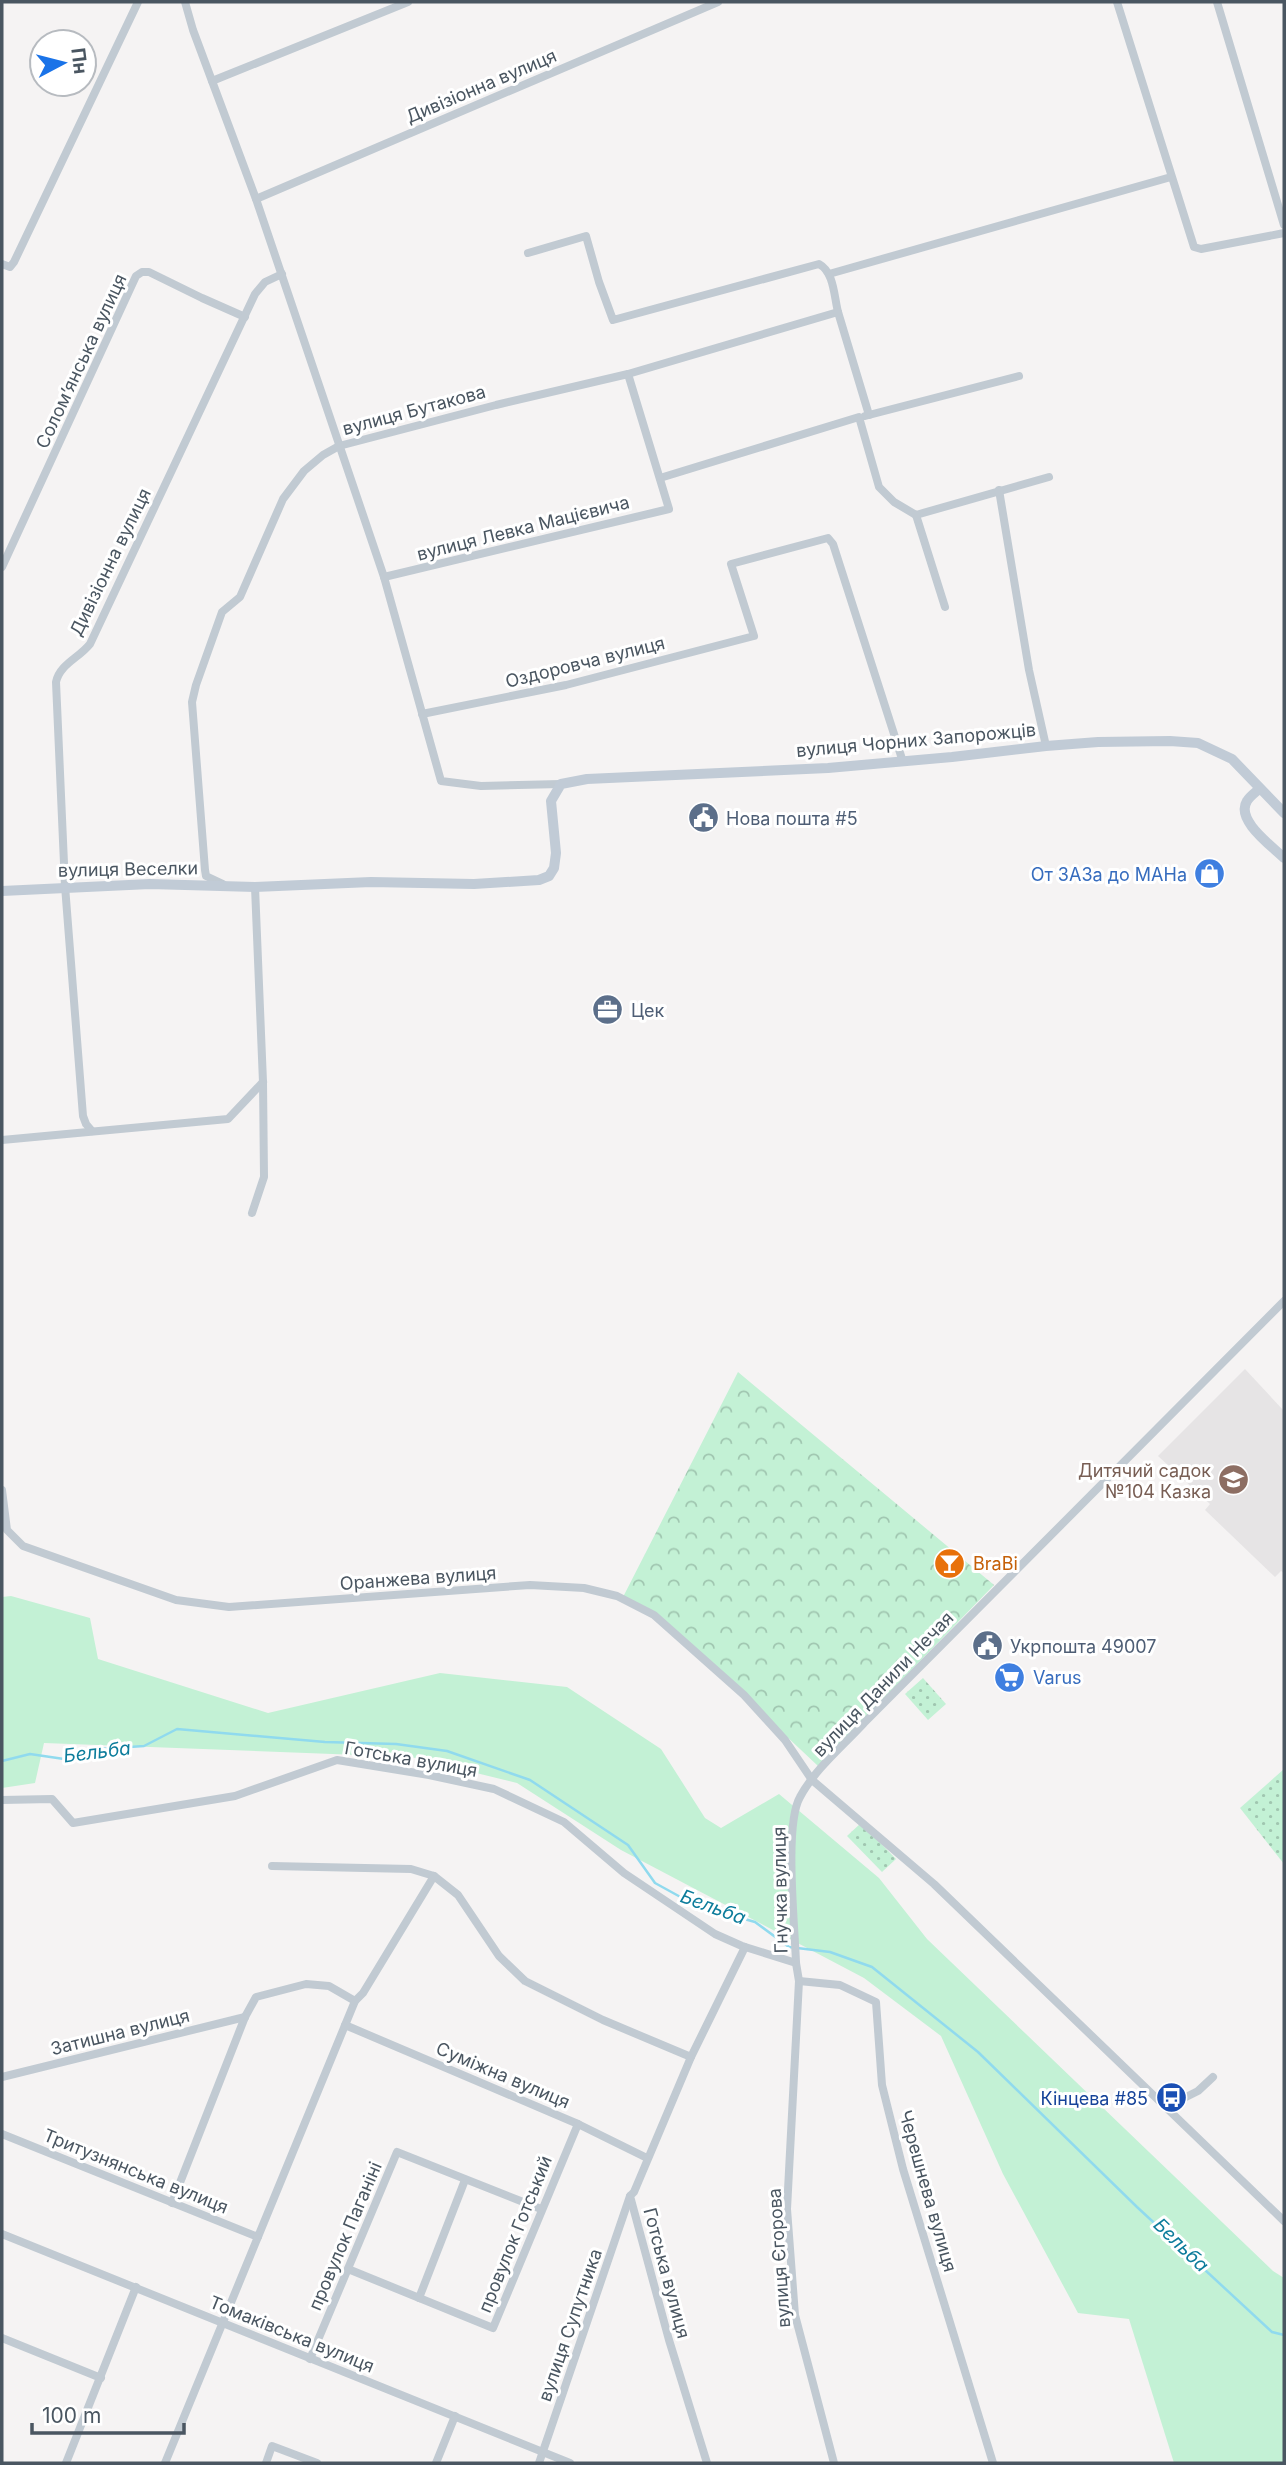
<svg xmlns="http://www.w3.org/2000/svg" width="1286" height="2465" font-family="Inter,sans-serif">
  <style>
    .education { fill: #e6e4e5 }
    .green { fill: #c3f1d5 }
    .forest { fill: url(#forest-crowns) }
    .park { fill: url(#park-dots) }
    .lines { fill: none; stroke-linecap: round; stroke-linejoin: round }
    .stream { stroke: #90daee; stroke-width: 2.5 }
    .street { stroke: #c1cad2; stroke-width: 8 }
    .secondary { stroke: #c1cbd6; stroke-width: 10 }
    .labels { text-anchor: middle; dominant-baseline: central; stroke-width: 6; stroke-linejoin: round; paint-order: stroke }
    .street-label { font-size: 18px; fill: #4a5661; stroke: #fff }
    .service-label { font-size: 18px; fill: #4e5e75; stroke: #fff; text-anchor: start }
    .shop-label { font-size: 18px; fill: #366cbe; stroke: #fff; text-anchor: end }
    .education-label { font-size: 18px; fill: #785e54; stroke: #fff; text-anchor: end }
    .food-label { font-size: 18px; fill: #c56008; stroke: #fff; text-anchor: start }
    .transit-label { font-size: 18px; fill: #164399; stroke: #fff; text-anchor: end }
    .water-label { font-size: 19px; font-style: italic; fill: #0c7c9b; stroke: #fff }
  </style>
  <defs>
    <pattern id="forest-crowns" width="20" height="18" patternUnits="userSpaceOnUse" patternTransform="scale(1.75)"><rect width="20" height="18" fill="#c3f1d5"/><path d="M2 6a3 3 0 1 1 6 0M12 15a3 3 0 1 1 6 0" fill="none" stroke="#a0c6b0"/></pattern>
    <pattern id="park-dots" width="8" height="8" patternUnits="userSpaceOnUse" patternTransform="scale(1.75)"><rect width="8" height="8" fill="#c3f1d5"/><path d="M2 2h.1M6 6h.1" fill="none" stroke="#a0c6b0" stroke-width="1.8" stroke-linecap="round"/></pattern>
  </defs>
  <rect width="100%" height="100%" fill="#f5f3f3"/>
  <path class="education" d="M1245,1369L1284,1411V1573L1281,1571L1275,1577L1205,1510L1210,1504L1158,1456Z"/>
  <path class="green" d="M11,1596L90,1618L98,1659L268,1713L440,1673L567,1687L661,1749L705,1818L721,1828L779,1794L879,1878L927,1939L1273,2271L1284,2278V2463H1174L1129,2319L1078,2313L1003,2174L941,2036L864,1978L621,1850L517,1783L411,1757L44,1743L35,1783L2,1788V1597Z"/>
  <path class="forest" d="M738,1372L994,1585L818,1766L679,1635L622,1599Z"/>
  <g class="park">
    <path d="M923,1678L946,1704L928,1720L905,1694Z"/>
    <path d="M1284,1769V1864L1240,1808Z"/>
    <path d="M861,1823L896,1859L882,1872L847,1836Z"/>
  </g>
  <g class="lines">
    <path class="stream" d="M2,1761L30,1754L64,1759L100,1749L144,1746L177,1729L325,1742L396,1744L447,1751L530,1780L628,1845L655,1883L695,1905L755,1922L789,1947L830,1952L872,1967L978,2052L1137,2207L1272,2332L1284,2335"/>
    <g class="street">
      <path d="M185,2L193,30L256,199L384,577L441,781L481,786L561,784"/>
      <path d="M1117,2L1194,247L1201,249L1284,233"/>
      <path d="M1217,2L1284,225"/>
      <path d="M212,81L408,2"/>
      <path d="M256,199L718,2"/>
      <path d="M528,253L586,236L599,282L613,320L819,264C834,272 834,296 838,312"/>
      <path d="M2,264L10,267L14,262L138,2"/>
      <path d="M829,274L1171,177"/>
      <path d="M865,416L1019,376"/>
      <path d="M660,478L859,417L879,487L894,502L916,515L1049,477"/>
      <path d="M999,490L1029,670L1046,746"/>
      <path d="M916,515L945,607"/>
      <path d="M2,567L136,276L142,272H149L202,298L245,317"/>
      <path d="M384,577L669,509L628,374"/>
      <path d="M422,714L566,685L754,636L731,564L828,538L833,544L903,762"/>
      <path d="M223,884L206,876L205,870L192,702L196,685L222,612L240,597L283,499L304,471L323,455L339,446L496,405L628,374L838,312L869,415"/>
      <path d="M92,1131L86,1124L83,1116L65,886L56,682C60,664 79,658 90,644L255,294L265,282L282,274"/>
      <path d="M2,1140L228,1119L263,1082"/>
      <path d="M252,1213L264,1177L263,1082L255,887"/>
      <path d="M2,1490L7,1530L23,1546L176,1600L229,1607L530,1585L584,1588L617,1596L654,1615L744,1695L785,1740L812,1780L934,1884L1284,2221"/>
      <path d="M2,1800L52,1799L73,1823L235,1796L337,1760L429,1775L494,1789L564,1822L624,1873L715,1934L742,1946L796,1963"/>
      <path d="M272,1866L411,1869L434,1876L458,1895L499,1956L525,1981L603,2020L691,2057"/>
      <path d="M799,1981L840,1985L876,2002L882,2085L903,2169L993,2463"/>
      <path d="M345,2025L578,2124L647,2158"/>
      <path d="M2,2077L245,2017"/>
      <path d="M1166,2107L1198,2091L1213,2077"/>
      <path d="M2,2134L258,2237"/>
      <path d="M172,2203L245,2017L256,1997L306,1984L329,1986L355,2001"/>
      <path d="M2,2234L570,2463"/>
      <path d="M348,2269L493,2328L578,2124"/>
      <path d="M419,2298L465,2180"/>
      <path d="M2,2338L101,2378"/>
      <path d="M310,2359L397,2152L541,2209"/>
      <path d="M66,2463L136,2287"/>
      <path d="M165,2463L355,2001L363,1993L434,1876"/>
      <path d="M266,2463L272,2446L317,2463"/>
      <path d="M436,2463L455,2416"/>
      <path d="M539,2463L630,2196"/>
      <path d="M707,2463L669,2340L630,2196L634,2192L691,2057L745,1947"/>
      <path d="M834,2463L795,2315L787,2209L799,1981L796,1963C795,1927 784,1825 800,1797C815,1769 843,1746 864,1723L1284,1301"/>
    </g>
    <g class="secondary">
      <path d="M1259,789C1256,792 1250,796 1247,801C1235,820 1272,846 1284,858"/>
      <path d="M2,891L150,884L255,887L371,882L474,884L539,880L549,876L554,868L556,853L551,801L561,784L587,779L828,768L952,757L1046,746L1098,742L1170,741L1198,743L1232,759L1284,813"/>
    </g>
  </g>
  <defs>
    <symbol id="civic-disc" viewBox="-11 -11 22 22"><circle r="9.5" fill="#5c6f8a" stroke="#fff"/><path d="M-.6-6.5H3V-4.5H.6V-3L4-1V1h2V6H-6V1h2V-1L-.6-3ZM-1.2 2.5V6h2.4V2.5Z" fill="#fff"/></symbol>
    <symbol id="shop-disc" viewBox="-11 -11 22 22"><circle r="9.5" fill="#3f7fe0" stroke="#fff"/><path d="M-5-2.5h2.3a2.7 3.5 0 0 1 5.4 0H5L5.5 6h-11ZM-1.5-2.5h3a1.5 2.3 0 0 0-3 0Z" fill="#fff"/></symbol>
    <symbol id="office-disc" viewBox="-11 -11 22 22"><circle r="9.5" fill="#5c6f8a" stroke="#fff"/><path d="M-6-3h4V-5.5h4V-3h4V5H-6ZM-1-4.5V-3h2v-1.5ZM-6 0V1H6V0Z" fill="#fff"/></symbol>
    <symbol id="school-disc" viewBox="-11 -11 22 22"><circle r="9.5" fill="#8d6e63" stroke="#fff"/><path d="M0-5L7-2L0 1L-7-2ZM-4 1L0 2.5L4 1V4Q0 6-4 4Z" fill="#fff"/></symbol>
    <symbol id="bar-disc" viewBox="-11 -11 22 22"><circle r="9.5" fill="#e8710a" stroke="#fff"/><path d="M-6-5H6L.8 .8V4.5H3.5V6h-7V4.5H-.8V.8Z" fill="#fff"/></symbol>
    <symbol id="supermarket-disc" viewBox="-11 -11 22 22"><circle r="9.5" fill="#3f7fe0" stroke="#fff"/><path d="M-6-5.5h2.5l.6 2H6L4.5 2H-2.5L-4.4-4H-6ZM-1.5 3.2a1.3 1.3 0 1 0 .1 0ZM3 3.2a1.3 1.3 0 1 0 .1 0Z" fill="#fff"/></symbol>
    <symbol id="bus-disc" viewBox="-11 -11 22 22"><circle r="9.5" fill="#1a4fb4" stroke="#fff"/><path d="M-5-6H5V4H4V6H2V4H-2V6H-4V4H-5ZM-3.5-4V0h7V-4ZM-3.5 1.2v1.5H-2V1.2ZM2 1.2v1.5H3.5V1.2Z" fill="#fff"/></symbol>
  </defs>
  <g fill-rule="evenodd">
    <use href="#civic-disc" x="686" y="800" width="35" height="35"/>
    <use href="#shop-disc" x="1192" y="856" width="35" height="35"/>
    <use href="#office-disc" x="590" y="992" width="35" height="35"/>
    <use href="#school-disc" x="1216" y="1462" width="35" height="35"/>
    <use href="#bar-disc" x="932" y="1546" width="35" height="35"/>
    <use href="#civic-disc" x="970" y="1628" width="35" height="35"/>
    <use href="#supermarket-disc" x="992" y="1660" width="35" height="35"/>
    <use href="#bus-disc" x="1154" y="2080" width="35" height="35"/>
  </g>
  <g class="labels">
    <g class="street-label">
      <text transform="translate(481 86) rotate(-23)">Дивізіонна вулиця</text>
      <text transform="translate(81 361) rotate(-65)">Соломʼянська вулиця</text>
      <text transform="translate(414 410) rotate(-15)">вулиця Бутакова</text>
      <text transform="translate(523 528) rotate(-14)">вулиця Левка Мацієвича</text>
      <text transform="translate(110 562) rotate(-64)">Дивізіонна вулиця</text>
      <text transform="translate(585 662) rotate(-14)">Оздоровча вулиця</text>
      <text transform="translate(916 740) rotate(-5)">вулиця Чорних Запорожців</text>
      <text transform="translate(128 869) rotate(-1)">вулиця Веселки</text>
      <text transform="translate(418 1578) rotate(-4)">Оранжева вулиця</text>
      <text transform="translate(883 1684) rotate(-46)">вулиця Данили Нечая</text>
      <text transform="translate(411 1759) rotate(10)">Готська вулиця</text>
      <text transform="translate(780 1890) rotate(-91)">Гнучка вулиця</text>
      <text transform="translate(120 2032) rotate(-14)">Затишна вулиця</text>
      <text transform="translate(503 2075) rotate(23)">Суміжна вулиця</text>
      <text transform="translate(136 2171) rotate(22)">Тритузнянська вулиця</text>
      <text transform="translate(928 2191) rotate(74)">Черешнева вулиця</text>
      <text transform="translate(515 2234) rotate(-68)">провулок Готський</text>
      <text transform="translate(345 2236) rotate(-67)">провулок Паганіні</text>
      <text transform="translate(779 2258) rotate(-94)">вулиця Єгорова</text>
      <text transform="translate(667 2273) rotate(75)">Готська вулиця</text>
      <text transform="translate(570 2325) rotate(-71)">вулиця Супутника</text>
      <text transform="translate(292 2334) rotate(22)">Томаківська вулиця</text>
    </g>
    <g class="service-label">
      <text x="726" y="818">Нова пошта #5</text>
      <text x="631" y="1010">Цек</text>
      <text x="1010" y="1646">Укрпошта 49007</text>
    </g>
    <g class="shop-label">
      <text x="1187" y="874">От ЗАЗа до МАНа</text>
      <text x="1033" y="1677" text-anchor="start">Varus</text>
    </g>
    <g class="education-label">
      <text x="1211" y="1470">Дитячий садок<tspan x="1211" dy="21">№104 Казка</tspan></text>
    </g>
    <g class="food-label">
      <text x="973" y="1563">BraBi</text>
    </g>
    <g class="transit-label">
      <text x="1148" y="2098">Кінцева #85</text>
    </g>
    <g class="water-label">
      <text transform="translate(97 1752) rotate(-7)">Бельба</text>
      <text transform="translate(713 1907) rotate(20)">Бельба</text>
      <text transform="translate(1181 2245) rotate(44)">Бельба</text>
    </g>
  </g>
  <rect width="1286" height="2465" fill="none" stroke="#4a5661" stroke-width="7"/>
  <g transform="translate(63 63) rotate(83)"><circle r="33" fill="#ffffff" stroke="#b7bbc0" stroke-width="2"/>
  <path d="M0-5L12 26L0 18L-12 26Z" fill="#1a73e8"/>
  <text y="-10" font-size="19" font-weight="bold" text-anchor="middle" fill="#4a5661">Пн</text>
  </g>
  <path d="M32 2423v10h152v-10" fill="none" stroke="#4a5661" stroke-width="3.5"/>
  <text x="42" y="2423" font-size="21" fill="#4a5661" stroke="#ffffff" stroke-width="5" paint-order="stroke">100 m</text>
</svg>
